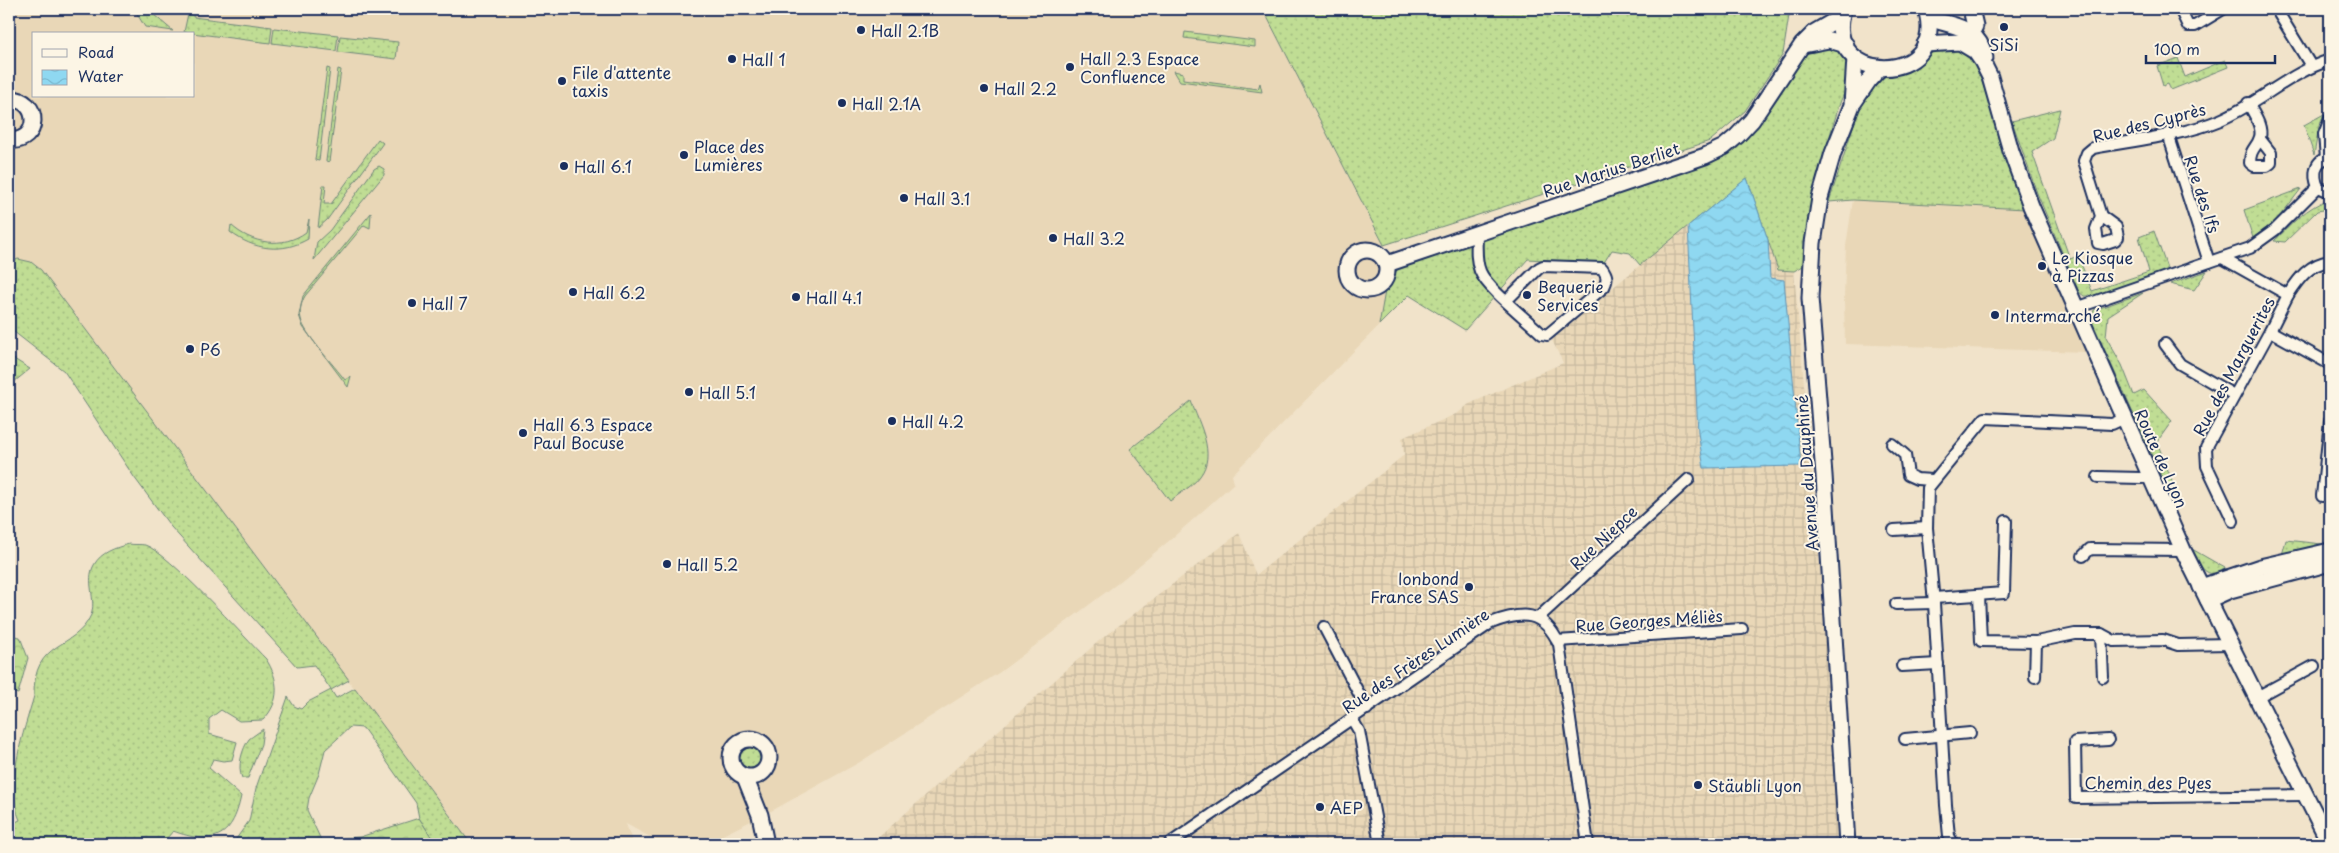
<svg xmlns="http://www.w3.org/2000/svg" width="2339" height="853" font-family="'Playpen Sans',sans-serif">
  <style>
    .built { fill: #e9d7b7; fill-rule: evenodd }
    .industrial { fill: url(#industrial-grid) }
    .grass { fill: url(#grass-dots); stroke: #6e8679 }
    .forest { fill: url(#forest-crowns); stroke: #6e8679 }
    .water { fill: url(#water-waves); stroke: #6194b6 }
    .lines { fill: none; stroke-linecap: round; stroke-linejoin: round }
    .street-casing { stroke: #1b2f5e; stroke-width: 14 }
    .secondary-casing { stroke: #1b2f5e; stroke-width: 19 }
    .street { stroke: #fcf5e5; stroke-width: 10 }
    .secondary { stroke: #fcf5e5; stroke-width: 15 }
    .poi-dot { fill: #1b2f5e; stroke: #fcf5e5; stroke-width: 2 }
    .labels { text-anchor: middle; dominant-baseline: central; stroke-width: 4; stroke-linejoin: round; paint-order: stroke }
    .poi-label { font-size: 16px; fill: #1b2f5e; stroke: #fcf5e5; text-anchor: start }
    .street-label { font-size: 16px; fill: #1b2f5e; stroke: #fcf5e5 }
  </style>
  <defs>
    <pattern id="industrial-grid" width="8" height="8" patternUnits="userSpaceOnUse" patternTransform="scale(1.25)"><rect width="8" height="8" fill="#e9d7b7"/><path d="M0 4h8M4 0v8" fill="none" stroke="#c7b9a0"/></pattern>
    <pattern id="grass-dots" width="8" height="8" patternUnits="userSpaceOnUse" patternTransform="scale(1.25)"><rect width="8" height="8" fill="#c0dd94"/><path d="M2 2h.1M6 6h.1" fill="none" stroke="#a4be82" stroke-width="1.8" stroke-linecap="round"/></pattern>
    <pattern id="forest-crowns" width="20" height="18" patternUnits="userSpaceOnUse" patternTransform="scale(1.25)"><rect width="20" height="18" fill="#c0dd94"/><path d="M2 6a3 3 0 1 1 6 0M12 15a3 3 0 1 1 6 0" fill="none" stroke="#a4be82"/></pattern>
    <pattern id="water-waves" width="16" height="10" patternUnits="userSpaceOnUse" patternTransform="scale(1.25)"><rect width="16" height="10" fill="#8fd8f1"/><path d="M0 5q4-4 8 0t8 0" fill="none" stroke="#7bbad1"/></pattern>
  </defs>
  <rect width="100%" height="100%" fill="#f1e3ca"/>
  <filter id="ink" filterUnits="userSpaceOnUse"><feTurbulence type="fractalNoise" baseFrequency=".02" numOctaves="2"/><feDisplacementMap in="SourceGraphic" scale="10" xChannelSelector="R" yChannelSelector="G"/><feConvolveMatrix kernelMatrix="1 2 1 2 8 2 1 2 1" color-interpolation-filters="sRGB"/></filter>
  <g filter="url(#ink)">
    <g class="built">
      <path d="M9,9H1263L1409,295L1232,475L1234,483L1170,540L1118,583L1000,672L860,762L775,809L705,844H663L626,824L633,844H471L41,270L31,262L9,263ZM34,34H194V96H34Z"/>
      <path d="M1853,200L2025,209L2086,352L1845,344L1844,297L1846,246Z"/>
    </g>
    <path class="industrial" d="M1747,178L1778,270L1794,271L1834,725L1839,844H871L1100,640L1239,533L1256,575L1404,455L1402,438L1458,413L1469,404L1563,363L1551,338Z"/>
    <g class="grass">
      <path d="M134,9H147L173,31L145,27Z"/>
      <path d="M189,9H194L193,17L272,27L270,43L184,32Z"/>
      <path d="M1263,9H1790L1783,54L1745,111L1710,141L1384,245Z"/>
      <path d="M274,28L338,35L336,51L272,43Z"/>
      <path d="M1185,32L1255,41V47L1184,38Z"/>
      <path d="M340,36L398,42L396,59L338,52Z"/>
      <path d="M1830,44C1838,50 1847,56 1850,66C1853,82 1843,92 1839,106C1822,160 1808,208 1805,265L1794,271L1778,270L1747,178L1640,265L1630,253L1612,250L1603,264L1528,259L1465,330L1409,295L1379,325L1385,291L1399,267L1728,152L1805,53L1817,46Z"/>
      <path d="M1956,49L1975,61L2025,209L1853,200L1829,202L1862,99L1882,77C1909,73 1914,70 1934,51Z"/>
      <path d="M2178,58L2185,77L2225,60L2228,67L2171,90L2168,84L2163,86L2157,66Z"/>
      <path d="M327,68L330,69L319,161L315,160Z"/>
      <path d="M338,69L341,70L329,162L326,161Z"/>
      <path d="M1174,71L1183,73V79L1258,89L1260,83L1262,92L1180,81Z"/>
      <path d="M2060,109L2053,138L2032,152L2070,259L2078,256L2092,291L2149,272L2139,237L2154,231L2168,271L2093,296H2084L2079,292L2037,193L2012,121Z"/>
      <path d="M2324,114L2319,126L2314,155L2304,125Z"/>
      <path d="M378,139L383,143L327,220L318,228L323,185H326L324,204H331Z"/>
      <path d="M379,166L384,169V175L314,260L317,242L330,230L374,169Z"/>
      <path d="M2301,189L2277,220L2253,238L2244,210Z"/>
      <path d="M2330,199V209L2317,211L2285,242L2274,241C2292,224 2306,207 2330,199Z"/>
      <path d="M371,213L370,228L364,225L305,296C301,303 299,311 301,319C304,334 335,366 345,380L351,376L348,387L303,327L299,315L303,296Z"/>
      <path d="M309,219L308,239C282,254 254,250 230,232L231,225C251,244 283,249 306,232Z"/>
      <path d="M18,259L31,262L41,270L349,680L331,690L336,698L355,688L471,844H436L419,818L416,803L363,728L350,727L325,750L319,774L309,798L307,810L321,840L313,844H225L236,839L249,821L256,788L288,697L294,706L301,709L308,702L331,690L314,665L297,667L171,527L134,477L64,371L9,328V263Z"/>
      <path d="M2207,271L2194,290L2170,284Z"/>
      <path d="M2143,293L2108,316L2106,337L2122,365L2134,395L2144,390L2172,421L2157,442L2174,486L2175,507L2091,319L2094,310Z"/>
      <path d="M14,359L30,369L9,386V362Z"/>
      <path d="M1191,401C1199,424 1217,454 1200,476C1193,486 1180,493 1170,501L1130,449Z"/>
      <path d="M2286,540L2322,544L2330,540V546L2282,555Z"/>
      <path d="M129,544C134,545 140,544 145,545C168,552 245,638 266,659C279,679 281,702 263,720L239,721L221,710L209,719V734L237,742L232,760L223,761L213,759L209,768L241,796C232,840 212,845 173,831L162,844H9V825L20,820C4,786 24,731 34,696C33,638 75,651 91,615C97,600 85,581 94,565C101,552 115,548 129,544Z"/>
      <path d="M2192,549L2232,572C2205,578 2203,572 2192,549Z"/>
      <path d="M263,729L261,744L248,778H242C237,767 242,749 249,739C253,736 259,732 263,729Z"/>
      <circle cx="750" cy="759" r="12"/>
    </g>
    <g class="forest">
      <path d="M9,635L20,637L28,658L18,694L9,691L11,650Z"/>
      <path d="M419,818L436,844H313L321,840L360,837Z"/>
    </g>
    <path class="water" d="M1747,178L1768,240L1770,278L1784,280L1801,466L1704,468L1698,433L1688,226Z"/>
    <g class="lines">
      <defs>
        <g id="street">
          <path d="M2180,9L2188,26H2195L2223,9"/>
          <path d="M2276,9L2311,66"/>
          <path d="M2248,103C2253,113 2263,126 2260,137C2257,148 2250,148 2250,163L2254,166H2267L2271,163V153L2260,139"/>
          <path d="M2168,134L2209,262"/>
          <path d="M2326,158L2324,134L2330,119"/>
          <path d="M2330,158C2314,159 2313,175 2318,187L2330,192"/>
          <path d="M2101,216L2116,227L2118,237L2115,240L2103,244L2098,243L2096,229L2101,216L2084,161L2087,153L2093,148C2135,140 2181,136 2220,120C2258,104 2289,73 2330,60"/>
          <path d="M1477,232C1477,245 1475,259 1480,271C1487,289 1527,319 1542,334L1547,335L1604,287C1608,279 1607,275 1602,268L1543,266L1539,268L1506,301"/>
          <path d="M2222,258L2288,295L2270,331L2206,448L2207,466L2233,521"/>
          <path d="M2288,295C2299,278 2309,264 2330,261"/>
          <path d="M2076,308L2250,248L2275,230L2318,187"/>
          <path d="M2270,331L2330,364"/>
          <path d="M2165,344L2180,364L2234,395"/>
          <path d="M1892,444L1905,455L1908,475L1917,479L1932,480"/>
          <path d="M2098,477L2141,478L2150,475"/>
          <path d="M2322,496L2330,421"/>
          <path d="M1894,530L1927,528"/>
          <path d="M2083,556L2090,549L2183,550"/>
          <path d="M1979,595L1981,641L2036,642L2075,634H2101L2114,641L2163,640L2178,645L2230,644"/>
          <path d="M1934,598L2004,593L2006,521"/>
          <path d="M1896,604L1934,603"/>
          <path d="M1538,618L1689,479"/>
          <path d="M1324,627L1367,709"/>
          <path d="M2101,634L2103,677"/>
          <path d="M1557,641L1742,629"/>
          <path d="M1902,666L1938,664"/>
          <path d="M2035,677L2036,642"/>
          <path d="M2257,697L2314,666"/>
          <path d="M1352,719L1359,731L1380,844"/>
          <path d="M1905,739L1970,733"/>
          <path d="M2108,740L2075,742L2076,798L2307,795"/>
          <path d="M1169,844L1491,623C1522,611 1543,610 1559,644L1588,844"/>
          <path d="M1953,844L1949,836L1946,805L1934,603L1927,528L1928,488L1985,418L2112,424L2125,418"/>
        </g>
        <g id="secondary">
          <path d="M1843,10C1821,87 1950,87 1926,9"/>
          <path d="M1929,18C1956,28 1978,25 1985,58"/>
          <path d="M1968,39L1975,26L1971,9"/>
          <path d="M1925,44L1960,42L1975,51L1982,61L1990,77L2011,151L2031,206L2091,342L2183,550L2330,844"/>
          <path d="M1803,45L1829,40L1846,45"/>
          <path d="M9,99C42,98 40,144 9,140"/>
          <path d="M1854,102L1869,80L1879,69"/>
          <circle cx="1367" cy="270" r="20"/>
          <path d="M1387,264L1705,156L1724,147L1737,136L1752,120L1802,45L1815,32L1841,17"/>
          <path d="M2201,587L2260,567L2330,551"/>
          <path d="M2208,600L2230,590L2330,563"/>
          <circle cx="750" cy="758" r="19"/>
          <path d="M745,777L760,815L766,844"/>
          <path d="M1847,844L1824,475L1810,298L1813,243L1820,198L1833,153L1852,105L1855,58"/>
        </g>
      </defs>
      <use href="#street" class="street-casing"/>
      <use href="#secondary" class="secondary-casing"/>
      <use href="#street" class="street"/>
      <use href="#secondary" class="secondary"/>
    </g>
  </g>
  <g class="poi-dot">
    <circle cx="2004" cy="27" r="5"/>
    <circle cx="861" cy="30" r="5"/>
    <circle cx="732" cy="59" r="5"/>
    <circle cx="1070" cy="67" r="5"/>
    <circle cx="562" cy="81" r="5"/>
    <circle cx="984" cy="88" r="5"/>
    <circle cx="842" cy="103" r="5"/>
    <circle cx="684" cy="155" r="5"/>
    <circle cx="564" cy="166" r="5"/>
    <circle cx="904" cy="198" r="5"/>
    <circle cx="1053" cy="238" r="5"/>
    <circle cx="2042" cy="266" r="5"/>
    <circle cx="573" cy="292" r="5"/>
    <circle cx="1527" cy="295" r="5"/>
    <circle cx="796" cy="297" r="5"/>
    <circle cx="412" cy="303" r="5"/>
    <circle cx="1995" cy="315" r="5"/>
    <circle cx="190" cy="349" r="5"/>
    <circle cx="689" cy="392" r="5"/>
    <circle cx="892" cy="421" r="5"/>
    <circle cx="523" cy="433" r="5"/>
    <circle cx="667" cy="564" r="5"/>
    <circle cx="1469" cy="587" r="5"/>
    <circle cx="1698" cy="785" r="5"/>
    <circle cx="1320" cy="807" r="5"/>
  </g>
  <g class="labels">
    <g class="poi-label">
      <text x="871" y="30">Hall 2.1B</text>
      <text x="2004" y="44" text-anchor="middle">SiSi</text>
      <text x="1080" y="58">Hall 2.3 Espace<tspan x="1080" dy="18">Confluence</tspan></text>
      <text x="742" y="59">Hall 1</text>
      <text x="572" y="72">File d'attente<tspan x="572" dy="18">taxis</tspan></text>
      <text x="994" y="88">Hall 2.2</text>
      <text x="852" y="103">Hall 2.1A</text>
      <text x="694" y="146">Place des<tspan x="694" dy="18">Lumières</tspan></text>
      <text x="574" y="166">Hall 6.1</text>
      <text x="914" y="198">Hall 3.1</text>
      <text x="1063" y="238">Hall 3.2</text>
      <text x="2052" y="257">Le Kiosque<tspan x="2052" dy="18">à Pizzas</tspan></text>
      <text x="1537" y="286">Bequerie<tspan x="1537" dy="18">Services</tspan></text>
      <text x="583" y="292">Hall 6.2</text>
      <text x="806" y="297">Hall 4.1</text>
      <text x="422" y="303">Hall 7</text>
      <text x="2005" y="315">Intermarché</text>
      <text x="200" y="349">P6</text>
      <text x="699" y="392">Hall 5.1</text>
      <text x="902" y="421">Hall 4.2</text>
      <text x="533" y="424">Hall 6.3 Espace<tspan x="533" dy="18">Paul Bocuse</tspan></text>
      <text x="677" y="564">Hall 5.2</text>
      <text x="1459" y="578" text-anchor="end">Ionbond<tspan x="1459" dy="18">France SAS</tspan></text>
      <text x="1708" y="785">Stäubli Lyon</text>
      <text x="1330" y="807">AEP</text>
    </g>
    <g class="street-label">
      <text transform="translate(2149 122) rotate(-14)">Rue des Cyprès</text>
      <text transform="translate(1611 169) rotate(-18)">Rue Marius Berliet</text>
      <text transform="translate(2203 194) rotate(72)">Rue des Ifs</text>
      <text transform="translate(2233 366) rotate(-62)">Rue des Marguerites</text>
      <text transform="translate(2162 458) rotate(66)">Route de Lyon</text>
      <text transform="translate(1806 473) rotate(-94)">Avenue du Dauphiné</text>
      <text transform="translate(1603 537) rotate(-43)">Rue Niepce</text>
      <text transform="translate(1649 620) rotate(-4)">Rue Georges Méliès</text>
      <text transform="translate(1415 660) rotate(-34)">Rue des Frères Lumière</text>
      <text x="2148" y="782">Chemin des Pyes</text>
    </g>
  </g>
  <rect width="2339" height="853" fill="none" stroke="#fcf5e5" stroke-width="30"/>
  <rect x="15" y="15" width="2309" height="823" fill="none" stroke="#1b2f5e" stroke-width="2" filter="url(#ink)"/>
  <rect x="32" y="32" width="162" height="65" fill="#fcf5e5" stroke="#a2a6af"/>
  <rect x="42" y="49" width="25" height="8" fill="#fcf5e5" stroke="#a2a6af"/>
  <text x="78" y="58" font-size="15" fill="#1b2f5e">Road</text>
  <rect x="42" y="70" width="25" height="15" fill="url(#water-waves)" stroke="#a2a6af"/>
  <text x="78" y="82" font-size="15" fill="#1b2f5e">Water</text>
  <path d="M2146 55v8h129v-8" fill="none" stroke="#1b2f5e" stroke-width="2.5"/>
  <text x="2154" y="55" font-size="15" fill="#1b2f5e" stroke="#fcf5e5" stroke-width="4" paint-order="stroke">100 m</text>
</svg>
